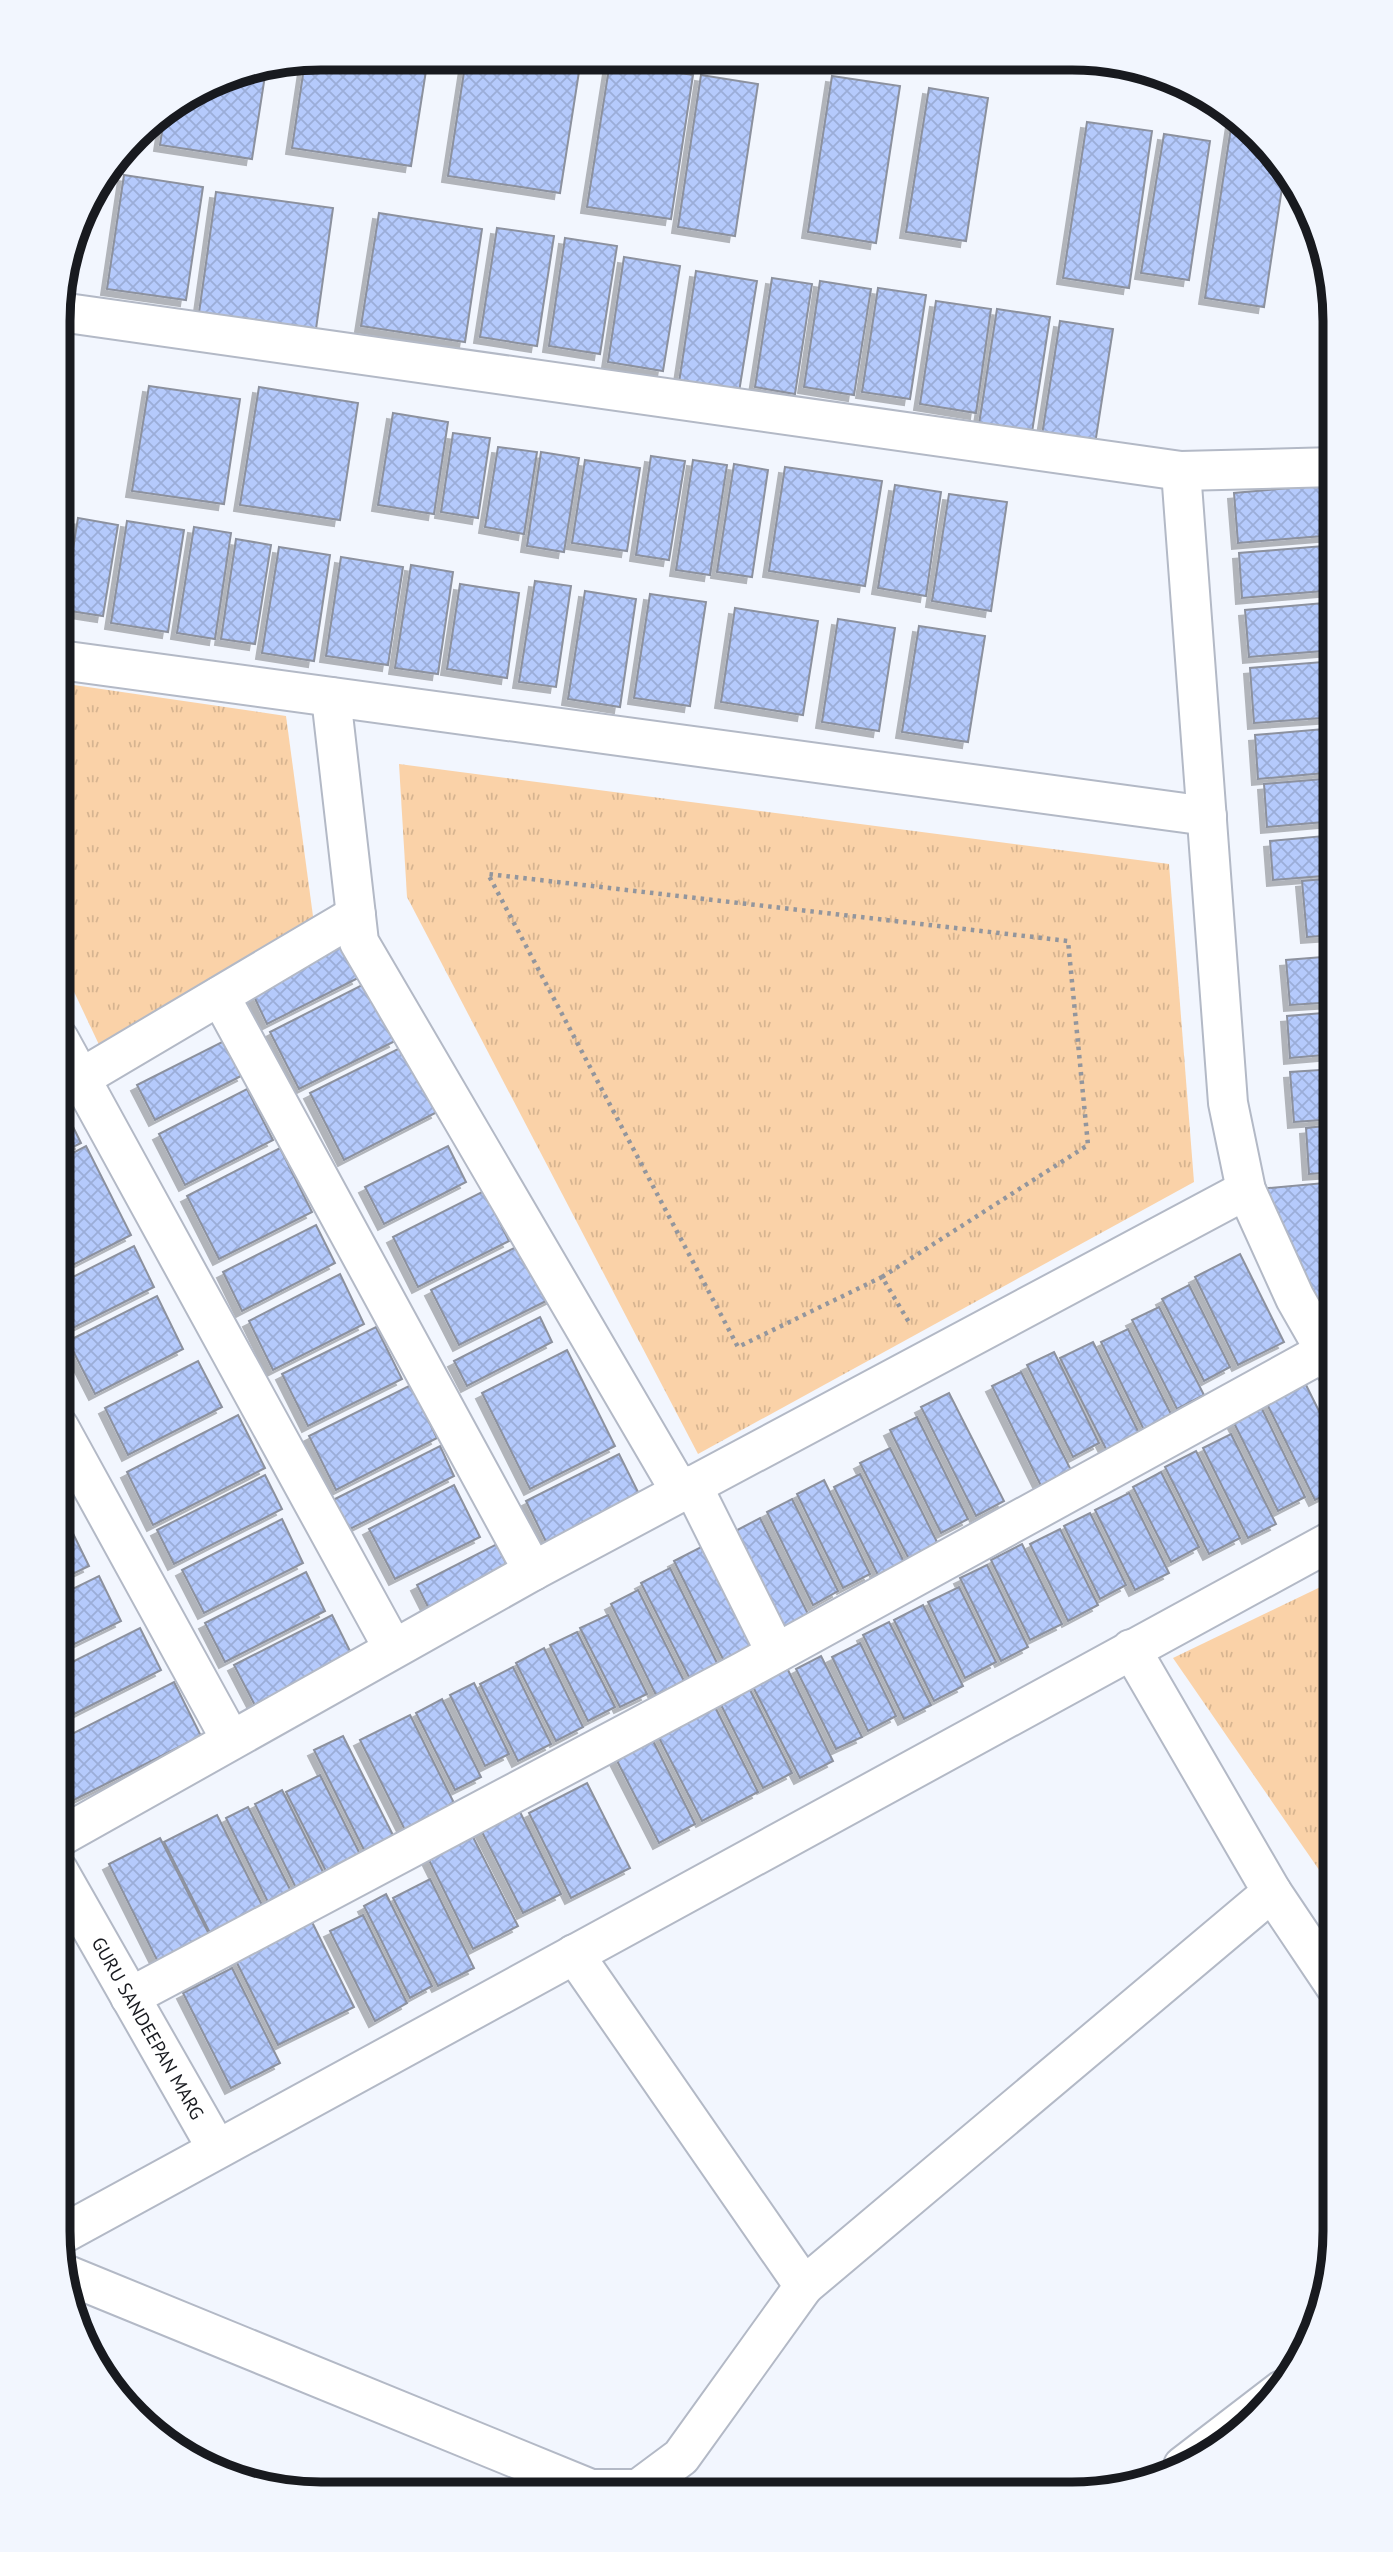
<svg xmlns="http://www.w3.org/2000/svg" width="1393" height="2552" font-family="'PT Sans',sans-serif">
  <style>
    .park { fill: url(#park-tufts) }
    .building { fill: url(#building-cross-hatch); stroke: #8c919e; stroke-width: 2; filter: url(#shadow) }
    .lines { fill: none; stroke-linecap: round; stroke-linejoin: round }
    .street-casing { stroke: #b3b9c6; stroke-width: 42 }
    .secondary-casing { stroke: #b3b9c6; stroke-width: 42 }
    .path { stroke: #93969d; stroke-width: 4.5; stroke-dasharray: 3.5 5; stroke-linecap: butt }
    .street { stroke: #fff; stroke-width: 38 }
    .secondary { stroke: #fff; stroke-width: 38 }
    .labels { text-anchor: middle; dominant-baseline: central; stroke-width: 5; stroke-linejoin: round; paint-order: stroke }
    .street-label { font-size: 19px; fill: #181a1f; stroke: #f2f6fe }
    .rim { fill: none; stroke: #181a1f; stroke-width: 9 }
  </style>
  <defs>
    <pattern id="park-tufts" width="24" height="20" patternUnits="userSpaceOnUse" patternTransform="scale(1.75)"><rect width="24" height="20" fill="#fad2a8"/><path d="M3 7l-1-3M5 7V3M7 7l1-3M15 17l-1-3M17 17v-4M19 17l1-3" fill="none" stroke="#d6b490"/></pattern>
    <pattern id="building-cross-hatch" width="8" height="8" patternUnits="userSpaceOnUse" patternTransform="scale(1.75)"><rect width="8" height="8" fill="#b5cafc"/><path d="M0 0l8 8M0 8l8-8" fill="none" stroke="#9badd8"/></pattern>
    <filter id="shadow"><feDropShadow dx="-6" dy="6" stdDeviation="0" flood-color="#0004"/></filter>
  </defs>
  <rect width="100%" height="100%" fill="#f2f6fe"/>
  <g class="park">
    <path d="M60,683L286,716L315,931L102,1051L59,960Z"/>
    <path d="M399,764L1169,864L1194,1182L698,1454L407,897Z"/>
    <path d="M1335,1580V1893L1173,1658Z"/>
  </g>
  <g class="building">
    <path d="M321,58H428L411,166L292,148L305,61Z"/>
    <path d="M466,59H581L560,193L448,176Z"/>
    <path d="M610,62L693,75L671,219L587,207Z"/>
    <path d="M266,69L252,159L160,145L165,112L220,78Z"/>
    <path d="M701,75L758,84L735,236L678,227Z"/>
    <path d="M832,76L900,86L876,243L808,232Z"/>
    <path d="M929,88L988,98L966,241L906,232Z"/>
    <path d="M1232,121L1246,123L1285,168L1264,307L1205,298Z"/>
    <path d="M1087,122L1152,131L1129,288L1063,278Z"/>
    <path d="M1164,134L1210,141L1189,280L1141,273Z"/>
    <path d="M124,175L203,187L186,300L107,289Z"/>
    <path d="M216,192L333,208L315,336L198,320Z"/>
    <path d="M379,213L482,229L465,342L361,326Z"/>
    <path d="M497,228L554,236L537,346L480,337Z"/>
    <path d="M565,238L617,246L600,354L549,346Z"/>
    <path d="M624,257L680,266L663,371L608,362Z"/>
    <path d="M696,271L757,281L738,398L678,389Z"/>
    <path d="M772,278L812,284L795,394L755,387Z"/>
    <path d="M820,281L871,289L854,395L804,387Z"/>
    <path d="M878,288L926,295L910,399L862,392Z"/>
    <path d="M936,301L991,309L976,413L920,404Z"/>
    <path d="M997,309L1050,317L1032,432L979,424Z"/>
    <path d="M1060,321L1113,329L1095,444L1042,435Z"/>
    <path d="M149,386L240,399L224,504L132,491Z"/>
    <path d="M259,387L358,403L340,520L240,505Z"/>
    <path d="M393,413L448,422L434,514L378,505Z"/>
    <path d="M453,433L490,438L478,518L441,512Z"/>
    <path d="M498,447L537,452L524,534L485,527Z"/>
    <path d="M541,452L579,458L564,552L527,546Z"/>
    <path d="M651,456L685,461L669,560L636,555Z"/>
    <path d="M585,460L640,468L627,551L572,543Z"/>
    <path d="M693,460L727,465L710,575L676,570Z"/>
    <path d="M734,464L768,470L752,577L717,572Z"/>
    <path d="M785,467L882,481L865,586L769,571Z"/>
    <path d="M1335,484V535L1238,543L1234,493Z"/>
    <path d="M895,485L941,492L926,596L878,588Z"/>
    <path d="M949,494L1007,502L991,611L932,601Z"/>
    <path d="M78,518L118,525L103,616L63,610Z"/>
    <path d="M127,521L184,530L168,632L111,623Z"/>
    <path d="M194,527L231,533L215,639L177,633Z"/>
    <path d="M236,539L271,545L255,644L221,639Z"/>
    <path d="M1335,545V590L1242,598L1239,553Z"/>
    <path d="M279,547L330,555L314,661L262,653Z"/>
    <path d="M341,557L403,567L388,665L326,656Z"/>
    <path d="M411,565L453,572L438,674L395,668Z"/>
    <path d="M535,581L571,586L556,687L519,682Z"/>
    <path d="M460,584L519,593L507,678L447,669Z"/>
    <path d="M585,591L636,599L620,707L568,699Z"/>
    <path d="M650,594L706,602L690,706L634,698Z"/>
    <path d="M1335,602V650L1249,657L1245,610Z"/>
    <path d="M735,608L818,621L803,715L721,702Z"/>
    <path d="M838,619L895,628L879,731L822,722Z"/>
    <path d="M919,626L985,636L968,742L902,732Z"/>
    <path d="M1335,661V717L1254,723L1250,668Z"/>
    <path d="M1335,728V772L1258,779L1255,735Z"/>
    <path d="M1335,778V821L1267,827L1264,784Z"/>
    <path d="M1335,835V875L1273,880L1270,841Z"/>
    <path d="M1335,878V935L1307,937L1302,881Z"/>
    <path d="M341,944L358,978L267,1024L251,990Z"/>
    <path d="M1335,956V1002L1290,1005L1286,960Z"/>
    <path d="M366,983L395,1041L299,1089L270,1032Z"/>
    <path d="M1335,1012V1054L1290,1058L1287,1016Z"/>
    <path d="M226,1040L243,1075L155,1120L137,1085Z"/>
    <path d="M404,1046L437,1112L344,1160L310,1093Z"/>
    <path d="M1335,1069V1119L1294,1122L1290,1072Z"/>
    <path d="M247,1089L273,1140L185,1185L159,1134Z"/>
    <path d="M59,1098L81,1143L59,1154Z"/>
    <path d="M1335,1125V1172L1309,1174L1306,1128Z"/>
    <path d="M86,1146L131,1235L59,1272V1160Z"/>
    <path d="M448,1146L466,1182L384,1224L365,1187Z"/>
    <path d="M280,1148L312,1212L219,1259L187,1196Z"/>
    <path d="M1335,1182V1307L1325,1312L1258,1189Z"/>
    <path d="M484,1191L509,1241L418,1287L393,1237Z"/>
    <path d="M316,1225L335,1263L242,1311L223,1272Z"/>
    <path d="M524,1243L552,1298L459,1345L431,1290Z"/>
    <path d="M134,1246L154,1287L63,1333L59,1324V1284Z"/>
    <path d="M1240,1254L1284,1342L1238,1365L1195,1277Z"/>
    <path d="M340,1274L364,1324L273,1370L249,1321Z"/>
    <path d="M1189,1285L1230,1367L1204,1381L1162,1299Z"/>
    <path d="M157,1296L183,1349L95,1394L68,1341Z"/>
    <path d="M1159,1307L1204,1395L1177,1409L1132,1320Z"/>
    <path d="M540,1317L552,1342L467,1386L454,1361Z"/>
    <path d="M376,1327L402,1379L308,1426L282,1374Z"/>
    <path d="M1128,1329L1172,1416L1144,1430L1101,1342Z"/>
    <path d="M1093,1342L1142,1439L1109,1455L1060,1358Z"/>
    <path d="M567,1350L615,1446L530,1489L482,1393Z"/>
    <path d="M1054,1352L1099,1443L1073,1457L1027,1365Z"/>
    <path d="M198,1361L222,1407L128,1455L105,1408Z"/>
    <path d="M1021,1372L1074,1476L1044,1492L992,1386Z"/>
    <path d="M1304,1381L1335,1443V1490L1315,1500L1265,1400Z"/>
    <path d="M411,1385L437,1438L336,1490L309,1436Z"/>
    <path d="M949,1393L1004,1501L976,1516L921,1407Z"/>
    <path d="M1261,1407L1305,1497L1278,1511L1233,1421Z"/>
    <path d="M238,1415L265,1468L153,1525L127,1472Z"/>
    <path d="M917,1417L968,1519L941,1533L890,1430Z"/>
    <path d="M1231,1434L1276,1524L1248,1538L1203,1448Z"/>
    <path d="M440,1446L454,1476L348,1530L333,1500Z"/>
    <path d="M890,1448L940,1548L911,1563L860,1463Z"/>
    <path d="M1196,1451L1240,1538L1209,1554L1165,1467Z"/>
    <path d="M619,1454L645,1506L552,1554L526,1501Z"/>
    <path d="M1161,1472L1199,1547L1171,1562L1133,1487Z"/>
    <path d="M860,1474L904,1562L878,1575L834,1487Z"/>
    <path d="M265,1475L282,1509L174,1564L157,1530Z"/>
    <path d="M824,1480L870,1574L843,1588L797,1494Z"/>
    <path d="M454,1485L480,1537L395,1579L369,1529Z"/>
    <path d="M1129,1493L1169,1573L1135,1590L1095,1510Z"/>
    <path d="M792,1499L838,1591L813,1605L767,1512Z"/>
    <path d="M63,1513L89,1566L58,1581L59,1516Z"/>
    <path d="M1090,1513L1126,1585L1100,1599L1064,1526Z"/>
    <path d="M760,1518L810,1618L776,1636L726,1536Z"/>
    <path d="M282,1519L303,1563L204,1613L182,1570Z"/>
    <path d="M1060,1529L1098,1605L1068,1621L1030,1544Z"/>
    <path d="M497,1544L510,1572L431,1613L417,1585Z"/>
    <path d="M707,1544L758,1646L725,1663L674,1561Z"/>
    <path d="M1022,1544L1062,1624L1030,1640L991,1560Z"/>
    <path d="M987,1565L1028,1647L1001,1661L960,1578Z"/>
    <path d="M670,1568L718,1665L690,1679L641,1583Z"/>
    <path d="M306,1572L325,1611L225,1662L205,1623Z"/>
    <path d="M99,1576L121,1621L58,1652V1596Z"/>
    <path d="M959,1587L996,1662L965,1678L928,1602Z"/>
    <path d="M638,1590L684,1681L656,1695L611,1604Z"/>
    <path d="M923,1605L963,1686L934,1701L894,1620Z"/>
    <path d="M332,1615L357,1665L260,1715L234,1665Z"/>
    <path d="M608,1615L647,1694L620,1707L580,1628Z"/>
    <path d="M889,1622L931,1705L904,1719L863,1635Z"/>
    <path d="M140,1628L161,1670L58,1722V1669Z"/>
    <path d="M577,1632L615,1707L588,1721L550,1645Z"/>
    <path d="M860,1643L896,1716L868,1731L832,1657Z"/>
    <path d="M544,1648L583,1727L556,1741L516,1663Z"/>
    <path d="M821,1656L862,1737L836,1749L796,1669Z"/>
    <path d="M785,1664L833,1761L800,1778L750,1681Z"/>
    <path d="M513,1667L551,1744L518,1761L480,1684Z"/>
    <path d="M174,1682L201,1736L58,1808V1741Z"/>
    <path d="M474,1683L509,1754L485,1766L450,1695Z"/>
    <path d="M747,1684L792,1773L763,1788L718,1699Z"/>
    <path d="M442,1699L481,1777L455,1790L416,1713Z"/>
    <path d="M713,1703L758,1792L702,1821L656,1732Z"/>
    <path d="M410,1715L461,1817L411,1842L360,1740Z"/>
    <path d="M647,1729L695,1824L659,1843L610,1747Z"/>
    <path d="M343,1736L397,1843L368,1858L314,1750Z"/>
    <path d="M320,1775L365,1864L331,1881L286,1792Z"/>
    <path d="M587,1783L630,1868L571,1898L529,1813Z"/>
    <path d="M282,1790L324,1874L296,1888L255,1804Z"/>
    <path d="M516,1804L561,1894L523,1913L478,1824Z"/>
    <path d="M248,1807L297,1903L274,1914L226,1818Z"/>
    <path d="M217,1815L264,1909L211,1935L164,1842Z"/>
    <path d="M472,1835L518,1926L473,1949L428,1858Z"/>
    <path d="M160,1838L210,1936L158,1962L109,1864Z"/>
    <path d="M430,1879L474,1968L438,1986L393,1898Z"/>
    <path d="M386,1894L432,1986L410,1998L364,1906Z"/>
    <path d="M363,1915L407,2003L375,2021L330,1931Z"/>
    <path d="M312,1922L354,2007L278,2045L236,1961Z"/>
    <path d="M232,1968L280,2063L231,2088L183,1993Z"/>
  </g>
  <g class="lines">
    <defs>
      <g id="street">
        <path d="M60,312L1181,471L1335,467"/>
        <path d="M1181,471L1228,1103L1246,1190L1295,1298L1335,1368"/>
        <path d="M60,660L1207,816"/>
        <path d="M331,697L359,942L680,1491"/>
        <path d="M220,996L533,1571"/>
        <path d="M59,1039L393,1648"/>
        <path d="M81,1078L356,915"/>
        <path d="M59,1427L231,1740"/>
        <path d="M692,1485L776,1653"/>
        <path d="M58,1838L533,1571L1246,1190"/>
        <path id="s1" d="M58,1870L217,2149"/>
        <path d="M1272,1892L1335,1986"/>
        <path d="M574,1954L804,2286L1272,1892L1131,1649"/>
        <path d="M130,1997L742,1672L1335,1346"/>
        <path d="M65,2274L591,2489H638L681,2457L804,2286"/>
        <path d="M1183,2466L1282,2390"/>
      </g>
      <path id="secondary" d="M59,2236L1335,1539"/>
    </defs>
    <use href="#street" class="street-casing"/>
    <use href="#secondary" class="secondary-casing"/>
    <path class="path" d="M882,1277L1088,1145L1068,941L488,874L738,1347L882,1277L910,1324"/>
    <use href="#street" class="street"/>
    <use href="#secondary" class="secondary"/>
  </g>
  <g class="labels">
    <g class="street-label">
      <text stroke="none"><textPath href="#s1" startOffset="182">GURU SANDEEPAN MARG</textPath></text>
    </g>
  </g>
  <path d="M0 0H1393V2552H0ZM321 70H1072A251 251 0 0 1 1323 321V2231A251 251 0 0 1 1072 2482H321A251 251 0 0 1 70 2231V321A251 251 0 0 1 321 70Z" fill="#f2f6fe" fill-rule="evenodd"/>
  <path class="rim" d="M321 70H1072A251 251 0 0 1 1323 321V2231A251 251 0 0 1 1072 2482H321A251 251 0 0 1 70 2231V321A251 251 0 0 1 321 70Z"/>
</svg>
